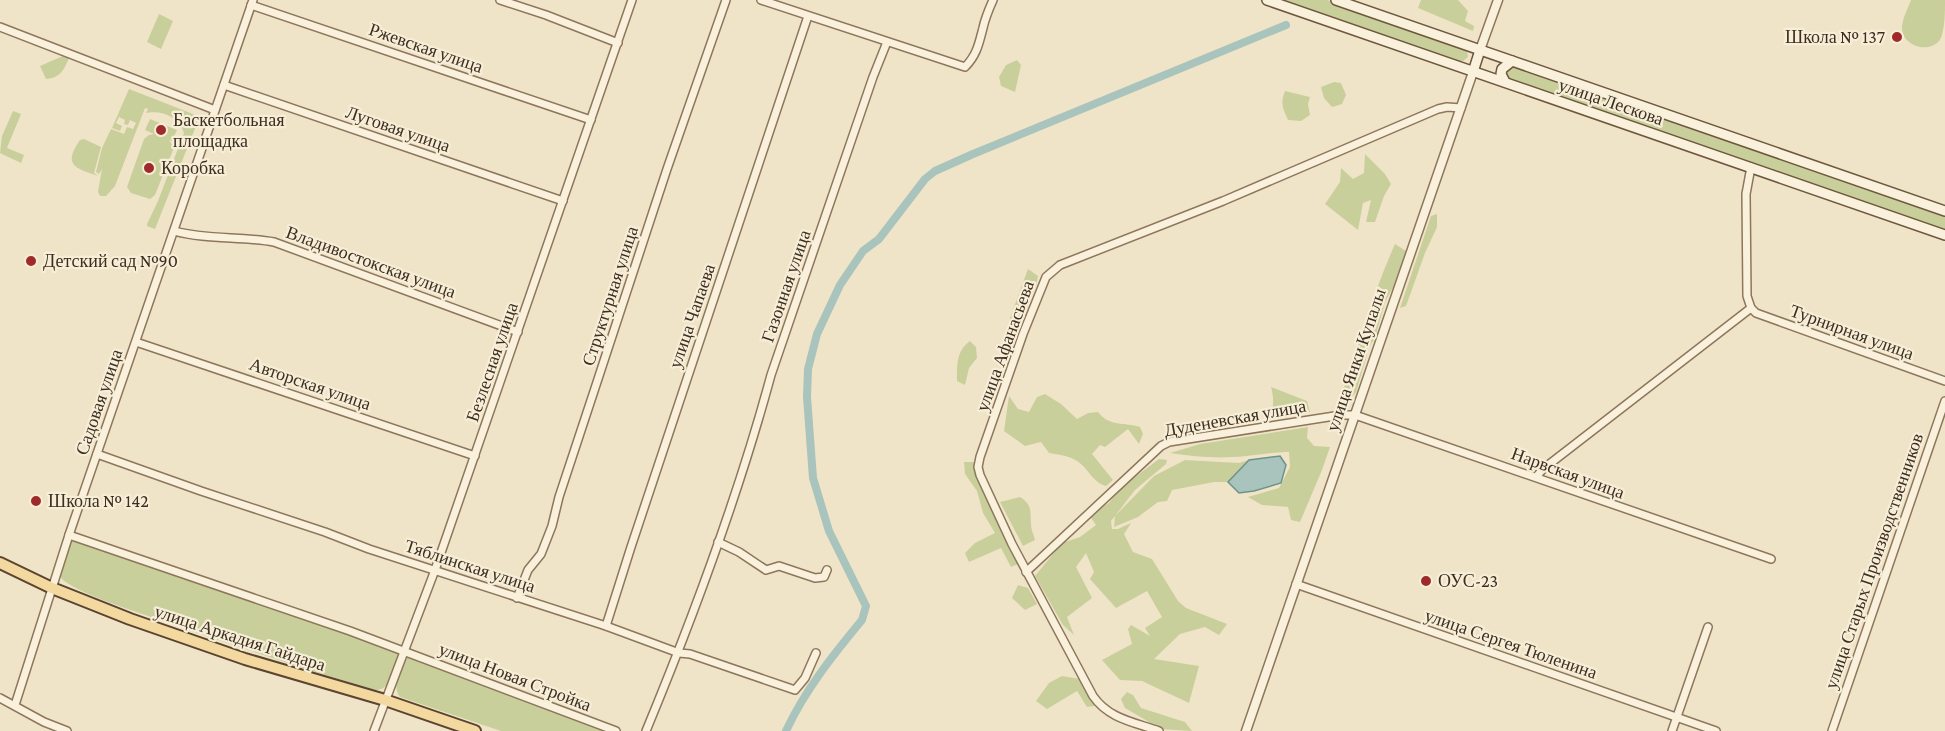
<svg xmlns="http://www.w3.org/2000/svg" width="1945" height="731" font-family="'Crimson Pro',serif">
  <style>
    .green { fill: #c9cf9b }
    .water { fill: #a9c4bc; stroke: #6f938a; stroke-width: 1.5 }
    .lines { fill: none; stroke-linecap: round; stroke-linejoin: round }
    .canal { stroke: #a9c4bc; stroke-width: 8 }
    .minor-casing { stroke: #8d765c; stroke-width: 10 }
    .tertiary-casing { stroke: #8d765c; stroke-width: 11 }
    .secondary-casing { stroke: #6f573f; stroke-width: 12 }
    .primary-casing { stroke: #5b4430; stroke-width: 14 }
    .minor { stroke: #faf1dc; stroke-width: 7 }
    .tertiary { stroke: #faf1dc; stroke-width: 8 }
    .secondary { stroke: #faf1dc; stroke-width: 9 }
    .primary { stroke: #f3d9a0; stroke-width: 10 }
    .poi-dot { fill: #9e2a2b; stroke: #f7eed8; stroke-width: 2 }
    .labels { text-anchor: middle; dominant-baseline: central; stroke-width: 4.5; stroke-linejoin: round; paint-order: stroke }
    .poi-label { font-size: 18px; fill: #3d2e20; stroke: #f7eed8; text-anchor: start }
    .street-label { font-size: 18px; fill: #3d2e20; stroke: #f7eed8 }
  </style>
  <rect width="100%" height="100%" fill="#f0e4c8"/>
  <g class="green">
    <path d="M1283,0H1327L1463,46L1467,49L1468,57L1463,61H1459Z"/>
    <path d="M1421,0H1458L1468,11L1465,21L1474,26L1473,31L1418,8Z"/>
    <path d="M1911,0H1945C1945,12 1945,27 1941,38C1932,55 1902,47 1902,28C1902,19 1908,8 1911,0Z"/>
    <path d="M159,14L173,21L161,49L147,42Z"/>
    <path d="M63,56L69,58C64,70 60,78 46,79L40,66Z"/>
    <path d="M1017,60L1021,65L1015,92L1001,86L999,77L1006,65Z"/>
    <path d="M1512,67L1945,217V232L1507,79L1504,71Z"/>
    <path d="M1334,82L1341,83L1346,95L1342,104L1332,107L1324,98L1321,87Z"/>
    <path d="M129,89L193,114L198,121L155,229L147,226V224L158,201L184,133C179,117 162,110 146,113L148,109L145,108L115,186L106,196H100L98,192L102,169L99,174L96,172L102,148L111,129L124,134L127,127L133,129L136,123L130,120L128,125L124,124L125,120L119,117L116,123L122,126L120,131L112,128Z"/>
    <path d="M1285,91L1310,97L1308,104L1310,115L1301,121L1288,120C1283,109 1280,103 1285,91Z"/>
    <path d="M13,111L21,114L7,148L24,155L21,163L0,153L2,136Z"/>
    <path d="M150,119L177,130L172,141L169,140L173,146V150L155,195L150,199L131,193L127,187L144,139L149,135L154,134L145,130Z"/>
    <path d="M84,139L101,147L94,173L98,176C76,168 62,166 80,140Z"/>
    <path d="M1365,154L1385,174L1391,184L1384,196L1375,222H1366L1371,200L1363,203L1358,230L1325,204L1340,182L1341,168L1353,179L1364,173Z"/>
    <path d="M1437,214V227L1425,253L1406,306L1400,308L1431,216Z"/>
    <path d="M1395,244L1406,251L1401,273L1385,302L1375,338L1367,350V355L1356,392L1351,398L1342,394C1359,344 1373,293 1395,244Z"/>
    <path d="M1028,269L1038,276L1036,286L1031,290L1019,327L1009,325L1010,318Z"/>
    <path d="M970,341L976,347L977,358L969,368L965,385L957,381C957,365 956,351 970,341Z"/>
    <path d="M1271,387L1307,401L1310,412L1270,418C1274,407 1274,398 1271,387Z"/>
    <path d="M1045,394L1061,404L1077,419L1088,413L1098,412C1109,427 1125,422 1140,427L1143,434L1139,444L1128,429L1105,447L1100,445L1092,454L1113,480L1106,486C1094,483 1090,472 1081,464C1072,456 1061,455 1049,453L1041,442L1025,446L1004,431L1009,396L1018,409L1029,412L1037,397Z"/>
    <path d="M1308,427L1307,438L1314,446L1330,447L1322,470L1300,522L1291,520L1288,507L1262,505L1248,497L1279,488L1290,467L1289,452C1274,452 1261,455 1246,456C1220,459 1195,457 1170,453L1200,444Z"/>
    <path d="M1159,459L1167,460L1166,464L1135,490L1115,516L1154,476L1185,460L1239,463L1249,460L1228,482H1214L1172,490L1167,501L1158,502L1138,517L1114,527L1115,516L1111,521L1112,529H1118L1131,523L1124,534L1133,552L1152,559L1178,601L1186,608L1227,624L1219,635L1205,627L1180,634L1154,659L1199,666L1189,703L1142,681L1120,680L1102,660L1132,644L1128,629L1131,625L1150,636L1145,628L1162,617L1147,591L1116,608L1090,579L1094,572L1086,553L1076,567L1092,598L1067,617L1074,635L1063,625L1035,576L1062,543L1080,537L1096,525L1089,515L1109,503L1119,489Z"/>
    <path d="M964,462H974C981,486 991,511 1003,534C1008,545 1014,553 1018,564L1011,567L1001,548L969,562L965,553L975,543L995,533L983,513L977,491L965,474Z"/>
    <path d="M1020,497C1033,505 1030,512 1031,525C1031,530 1034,535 1035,540L1023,546L1000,502Z"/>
    <path d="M75,540L392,649L398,653V657C393,671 391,691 374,690C298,667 223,642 148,616C128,609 74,592 61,578L60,573L70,542Z"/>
    <path d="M1018,585L1028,588L1037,604L1025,610L1012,598Z"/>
    <path d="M409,656L608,731H501L400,697C391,686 401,670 405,658Z"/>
    <path d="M1062,676L1080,679L1095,706L1087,707L1077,691L1047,709L1036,701L1049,683Z"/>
    <path d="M1127,692L1133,695L1141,708L1185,722L1192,731L1161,729L1125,708L1121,699Z"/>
  </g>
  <path class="water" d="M1280,456L1286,465L1281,483L1254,491L1239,493L1228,482L1249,460Z"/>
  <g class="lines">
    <path class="canal" d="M786,731C805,690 833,655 862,620L866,606L829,531L813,478L807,397L808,369L817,334L840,285L863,251L879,239L925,179L935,171L973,154L1286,25"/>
    <defs>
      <g id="minor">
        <path d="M500,0L546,15L618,43"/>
        <path d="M761,0L965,67C977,55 979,43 983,28C985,18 989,9 993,0"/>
        <path d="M251,5L591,120"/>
        <path d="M0,27L215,110"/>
        <path d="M224,85L563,201"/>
        <path d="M1751,167L1746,194L1747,296L1751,308L1756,313L1945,381"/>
        <path d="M174,231C207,240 241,236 274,242L518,332"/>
        <path d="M136,342L475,456"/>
        <path d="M97,454L201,491L325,532L369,549L606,626L679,653L690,654L795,690L805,678L816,653"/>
        <path d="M1536,477L1543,469L1751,308"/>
        <path d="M69,535L350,631L616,731"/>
        <path d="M718,542L739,552L766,570L779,566L815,578L824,577L827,570"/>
        <path d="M1026,572L1161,446L1169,442L1341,415H1355L1771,559"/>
        <path d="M1296,584L1716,731"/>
        <path d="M517,598L528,570L541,554L552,526L559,497L598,379L667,169L726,0"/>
        <path d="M606,626L631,547L808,16"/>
        <path d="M0,698L44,722L67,731"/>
        <path d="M15,705L69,535L253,0"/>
        <path d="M374,731L435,570L632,0"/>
        <path d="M646,731C694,615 738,497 771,375L873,77L887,42"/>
        <path d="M1159,731C1134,722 1109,719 1093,696L1012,544L980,475L978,467L980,457L1023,334L1046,277L1060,265L1223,201L1438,109L1447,107L1461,108"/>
        <path d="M1672,731L1708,627"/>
        <path d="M1832,731L1945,401"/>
      </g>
      <g id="tertiary">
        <path d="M1480,50L1498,0"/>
        <path d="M1246,731L1473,72"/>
      </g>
      <g id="secondary">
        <path d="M1267,0L1945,235"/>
        <path d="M1336,0L1945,211"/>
        <path d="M1473,72L1480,50"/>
        <path d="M1505,82L1501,74L1502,69L1512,61"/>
      </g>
      <path id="primary" d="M0,563L52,588L130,619L245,659L385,700L475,731"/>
    </defs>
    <use href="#minor" class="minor-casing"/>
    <use href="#tertiary" class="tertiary-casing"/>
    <use href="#secondary" class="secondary-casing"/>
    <use href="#primary" class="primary-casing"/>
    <use href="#minor" class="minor"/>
    <use href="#tertiary" class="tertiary"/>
    <use href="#secondary" class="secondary"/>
    <use href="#primary" class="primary"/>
  </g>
  <g class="poi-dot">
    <circle cx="1897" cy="37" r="6"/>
    <circle cx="161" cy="130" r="6"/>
    <circle cx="149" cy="168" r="6"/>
    <circle cx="31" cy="261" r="6"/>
    <circle cx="36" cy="501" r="6"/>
    <circle cx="1426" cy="581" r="6"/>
  </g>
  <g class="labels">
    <g class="poi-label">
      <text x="1885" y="37" text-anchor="end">Школа № 137</text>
      <text x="173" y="120">Баскетбольная<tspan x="173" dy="21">площадка</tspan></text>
      <text x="161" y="168">Коробка</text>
      <text x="43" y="261">Детский сад №90</text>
      <text x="48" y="501">Школа № 142</text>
      <text x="1438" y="581">ОУС-23</text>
    </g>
    <g class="street-label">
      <text transform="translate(426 48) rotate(19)">Ржевская улица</text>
      <text transform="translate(1611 102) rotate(19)">улица Лескова</text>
      <text transform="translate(398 129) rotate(19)">Луговая улица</text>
      <text transform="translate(371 262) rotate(20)">Владивостокская улица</text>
      <text transform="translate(786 286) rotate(-71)">Газонная улица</text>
      <text transform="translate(610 296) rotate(-72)">Структурная улица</text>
      <text transform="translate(692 316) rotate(-71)">улица Чапаева</text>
      <text transform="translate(1852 332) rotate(20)">Турнирная улица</text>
      <text transform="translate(1005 346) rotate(-70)">улица Афанасьева</text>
      <text transform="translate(1356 360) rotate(-71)">улица Янки Купалы</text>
      <text transform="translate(492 362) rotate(-71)">Безлесная улица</text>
      <text transform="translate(310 384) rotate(19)">Авторская улица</text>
      <text transform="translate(99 402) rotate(-71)">Садовая улица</text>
      <text transform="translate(1235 418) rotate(-10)">Дуденевская улица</text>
      <text transform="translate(1568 473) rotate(20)">Нарвская улица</text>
      <text transform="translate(1874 561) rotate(-71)">улица Старых Производственников</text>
      <text transform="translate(470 566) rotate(18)">Тяблинская улица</text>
      <text transform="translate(240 638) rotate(18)">улица Аркадия Гайдара</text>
      <text transform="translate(1511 644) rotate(19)">улица Сергея Тюленина</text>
      <text transform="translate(515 677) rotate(21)">улица Новая Стройка</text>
    </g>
  </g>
</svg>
